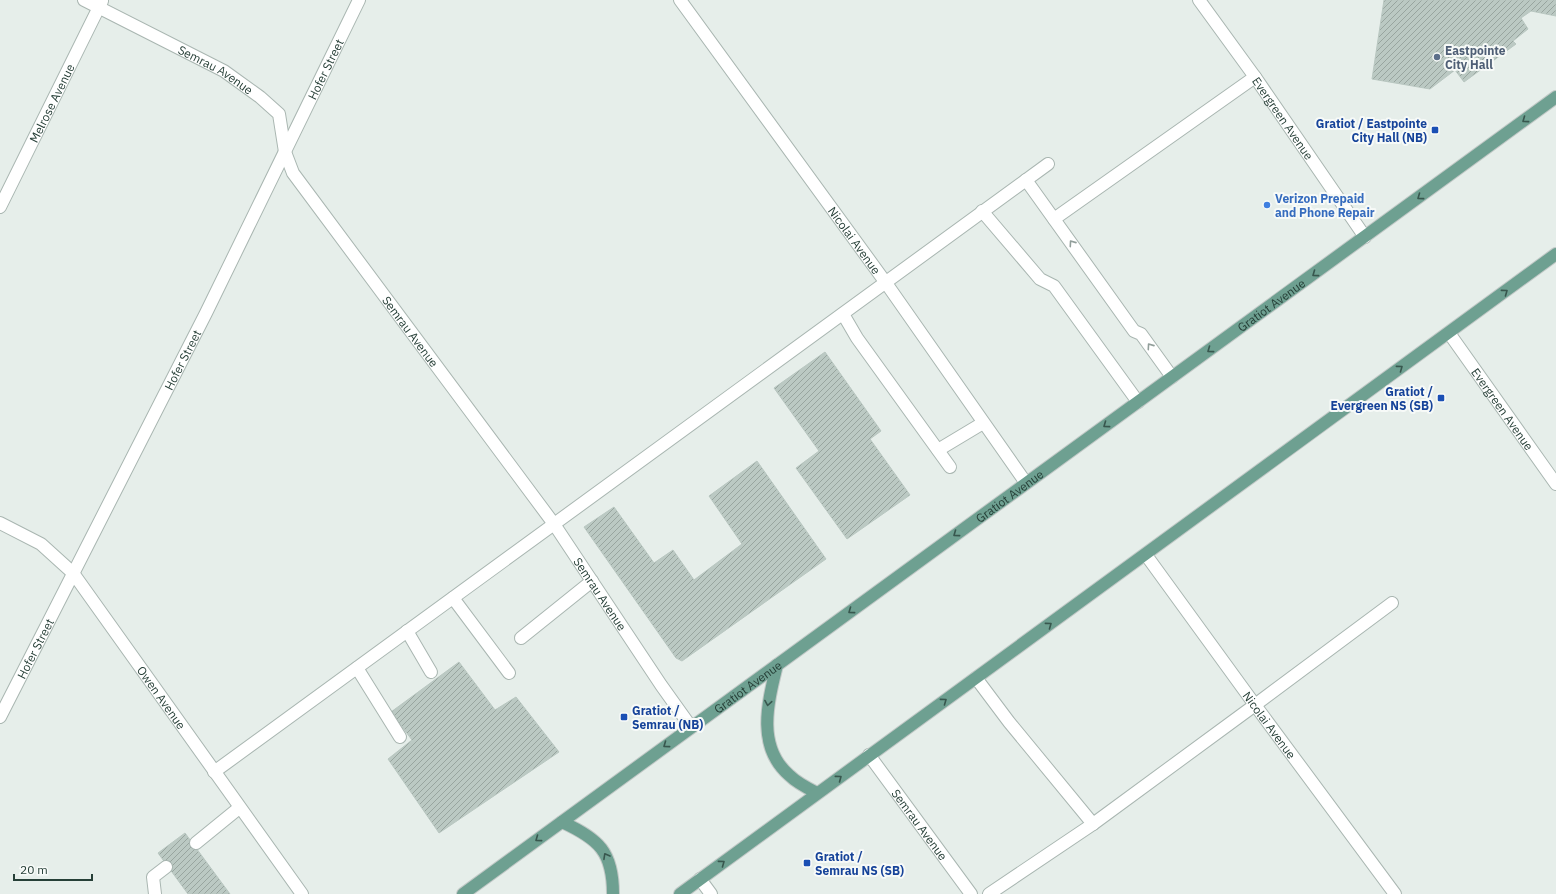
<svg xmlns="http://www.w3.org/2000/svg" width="1556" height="894" font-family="'IBM Plex Sans',sans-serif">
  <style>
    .building { fill: url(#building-hatch); stroke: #b9c7c1 }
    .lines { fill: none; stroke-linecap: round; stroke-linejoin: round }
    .lane-casing { stroke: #a9b6b1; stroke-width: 14 }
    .street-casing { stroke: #a9b6b1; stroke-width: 14 }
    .primary-casing { stroke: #c2c9c7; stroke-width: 14 }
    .lane { stroke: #fff; stroke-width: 12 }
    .street { stroke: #fff; stroke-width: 12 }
    .primary { stroke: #6ea091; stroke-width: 12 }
    .oneway { stroke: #38574e }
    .oneway2 { stroke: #929f9b }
    .service-dot { fill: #5c6f8a; stroke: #f7faf8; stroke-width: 1.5 }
    .transit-dot { fill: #1a4fb4; stroke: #f7faf8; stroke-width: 1.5 }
    .shop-dot { fill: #3f7fe0; stroke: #f7faf8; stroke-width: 1.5 }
    .labels { text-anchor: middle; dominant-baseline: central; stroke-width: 4; stroke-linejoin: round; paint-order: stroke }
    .service-label { font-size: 12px; font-weight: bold; fill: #4e5e75; stroke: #f7faf8; text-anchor: start }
    .street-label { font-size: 12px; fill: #263f37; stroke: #f7faf8 }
    .transit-label { font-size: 12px; font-weight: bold; fill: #164399; stroke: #f7faf8; text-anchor: end }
    .shop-label { font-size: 12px; font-weight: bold; fill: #366cbe; stroke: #f7faf8; text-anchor: start }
  </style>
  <defs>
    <pattern id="building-hatch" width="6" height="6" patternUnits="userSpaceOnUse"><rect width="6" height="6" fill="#bbc9c3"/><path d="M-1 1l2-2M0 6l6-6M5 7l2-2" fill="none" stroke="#98a59f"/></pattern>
  </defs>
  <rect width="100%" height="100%" fill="#e6eeea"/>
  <g class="building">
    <path d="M1384,0H1556V16L1531,11L1521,18L1528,29L1513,41L1516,44L1464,82L1455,70L1430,89L1372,79Z"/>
    <path d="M825,352L881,431L870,439L910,495L847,539L796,468L819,451L774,388Z"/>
    <path d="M757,461L826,559L682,661L676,658L584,527L614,507L654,563L673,550L694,580L742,544L709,496Z"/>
    <path d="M459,662L495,710L516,697L559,752L439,833L388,759L412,740L391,712Z"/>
    <path d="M185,833L230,894H188L158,853Z"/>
  </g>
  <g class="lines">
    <defs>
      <g id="lane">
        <path d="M1026,180L1134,331L1141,334L1172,377"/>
        <path d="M982,211L1040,279L1054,286L1138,402"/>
        <path d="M1054,219L1255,77"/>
        <path d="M843,314L857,338L950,467"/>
        <path d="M938,450L983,423"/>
        <path d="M453,598L509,673"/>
        <path d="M407,631L431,672"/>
        <path d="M521,638L592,581"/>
        <path d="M357,668L400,737"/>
        <path d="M976,678L1009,722L1093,824"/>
        <path d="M214,772L1048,164"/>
        <path d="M196,843L239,808"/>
        <path d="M700,879L711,894"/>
        <path d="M155,894L153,877L166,867"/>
        <path d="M989,894L1093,824L1255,705L1392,603"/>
      </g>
      <g id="street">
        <path id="s1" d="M84,0L224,71L260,97L279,114L285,152L293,173L554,524L661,685L691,727"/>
        <path id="s2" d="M680,0L886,283L1026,483"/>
        <path id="s3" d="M1199,0L1255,77L1365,237"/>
        <path id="s4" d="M0,207L102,1"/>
        <path id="s5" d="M1449,333L1556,484"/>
        <path id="s6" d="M0,523L41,544L73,573L302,894"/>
        <path id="s7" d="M1146,555L1255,705L1395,894"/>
        <path id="s8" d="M0,717L206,313L359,0"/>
        <path id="s9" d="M869,755L971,894"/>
      </g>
      <g id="primary">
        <path d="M777,665C768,702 756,746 789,775C797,783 807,788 817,793"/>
        <path d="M562,822C599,839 613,852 613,894"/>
        <path id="s10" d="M463,894L1556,97"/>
        <path d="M680,894L1556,254"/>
      </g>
    </defs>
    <use href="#lane" class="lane-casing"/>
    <use href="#street" class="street-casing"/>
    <use href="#primary" class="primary-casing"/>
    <use href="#lane" class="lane"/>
    <use href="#street" class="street"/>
    <use href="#primary" class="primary"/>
  </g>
  <defs><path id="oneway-chevron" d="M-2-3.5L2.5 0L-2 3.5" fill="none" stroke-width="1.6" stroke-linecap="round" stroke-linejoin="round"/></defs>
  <g class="oneway">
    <use href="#oneway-chevron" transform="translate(1525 120) rotate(144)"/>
    <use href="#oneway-chevron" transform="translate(1420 197) rotate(144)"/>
    <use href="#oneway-chevron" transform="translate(1315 274) rotate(144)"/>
    <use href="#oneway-chevron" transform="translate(1505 292) rotate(-36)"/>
    <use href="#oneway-chevron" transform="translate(1210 350) rotate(144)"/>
    <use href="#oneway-chevron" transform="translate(1400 368) rotate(-36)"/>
    <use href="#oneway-chevron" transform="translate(1106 425) rotate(144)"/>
    <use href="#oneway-chevron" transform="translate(956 534) rotate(144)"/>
    <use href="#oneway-chevron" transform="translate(851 611) rotate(144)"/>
    <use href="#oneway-chevron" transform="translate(1049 625) rotate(-36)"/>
    <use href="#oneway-chevron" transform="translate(944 701) rotate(-36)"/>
    <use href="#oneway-chevron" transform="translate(768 703) rotate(99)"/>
    <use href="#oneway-chevron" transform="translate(666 745) rotate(144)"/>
    <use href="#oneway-chevron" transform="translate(839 778) rotate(-37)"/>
    <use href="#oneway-chevron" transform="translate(538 839) rotate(144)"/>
    <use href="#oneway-chevron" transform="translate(606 856) rotate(-119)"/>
    <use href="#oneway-chevron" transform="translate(722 863) rotate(-36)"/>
  </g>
  <g class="oneway2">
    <use href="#oneway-chevron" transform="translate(1072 243) rotate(-125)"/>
    <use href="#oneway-chevron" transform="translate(1150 346) rotate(-125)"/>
  </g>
  <circle class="service-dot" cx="1437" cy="57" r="4"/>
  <g class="transit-dot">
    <rect x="1431" y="126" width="8" height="8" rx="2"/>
    <rect x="1437" y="394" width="8" height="8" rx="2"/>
    <rect x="620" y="713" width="8" height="8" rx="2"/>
    <rect x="803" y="859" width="8" height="8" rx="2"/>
  </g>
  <circle class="shop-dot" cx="1267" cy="205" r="4"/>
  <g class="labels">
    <g class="service-label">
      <text x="1445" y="50">Eastpointe<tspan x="1445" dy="14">City Hall</tspan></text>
    </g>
    <g class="street-label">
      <text stroke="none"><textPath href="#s8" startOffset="725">Hofer Street</textPath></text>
      <text stroke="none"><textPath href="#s1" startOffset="149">Semrau Avenue</textPath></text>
      <text stroke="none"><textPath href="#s4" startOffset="116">Melrose Avenue</textPath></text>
      <text stroke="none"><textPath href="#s3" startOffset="145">Evergreen Avenue</textPath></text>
      <text stroke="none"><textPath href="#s2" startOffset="297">Nicolai Avenue</textPath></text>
      <text stroke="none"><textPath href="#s10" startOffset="1000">Gratiot Avenue</textPath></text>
      <text stroke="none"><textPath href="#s1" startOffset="485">Semrau Avenue</textPath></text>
      <text stroke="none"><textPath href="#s8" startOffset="401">Hofer Street</textPath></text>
      <text stroke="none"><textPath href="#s5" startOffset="93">Evergreen Avenue</textPath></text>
      <text stroke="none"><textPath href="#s10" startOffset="676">Gratiot Avenue</textPath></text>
      <text stroke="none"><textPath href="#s1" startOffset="809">Semrau Avenue</textPath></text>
      <text stroke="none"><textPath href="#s8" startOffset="77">Hofer Street</textPath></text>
      <text stroke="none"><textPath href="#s10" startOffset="352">Gratiot Avenue</textPath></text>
      <text stroke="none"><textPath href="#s6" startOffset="242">Owen Avenue</textPath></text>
      <text stroke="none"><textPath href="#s7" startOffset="210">Nicolai Avenue</textPath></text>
      <text stroke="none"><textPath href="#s9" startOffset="86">Semrau Avenue</textPath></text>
    </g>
    <g class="transit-label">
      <text x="1427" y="123">Gratiot / Eastpointe<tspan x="1427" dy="14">City Hall (NB)</tspan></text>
      <text x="1433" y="391">Gratiot /<tspan x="1433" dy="14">Evergreen NS (SB)</tspan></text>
      <text x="632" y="710" text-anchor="start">Gratiot /<tspan x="632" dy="14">Semrau (NB)</tspan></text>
      <text x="815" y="856" text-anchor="start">Gratiot /<tspan x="815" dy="14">Semrau NS (SB)</tspan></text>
    </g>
    <g class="shop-label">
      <text x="1275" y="198">Verizon Prepaid<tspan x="1275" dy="14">and Phone Repair</tspan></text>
    </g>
  </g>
  <path d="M14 874v6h78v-6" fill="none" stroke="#263f37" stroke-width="2"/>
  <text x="20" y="874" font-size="12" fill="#263f37" stroke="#f7faf8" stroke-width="3" paint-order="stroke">20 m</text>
</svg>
